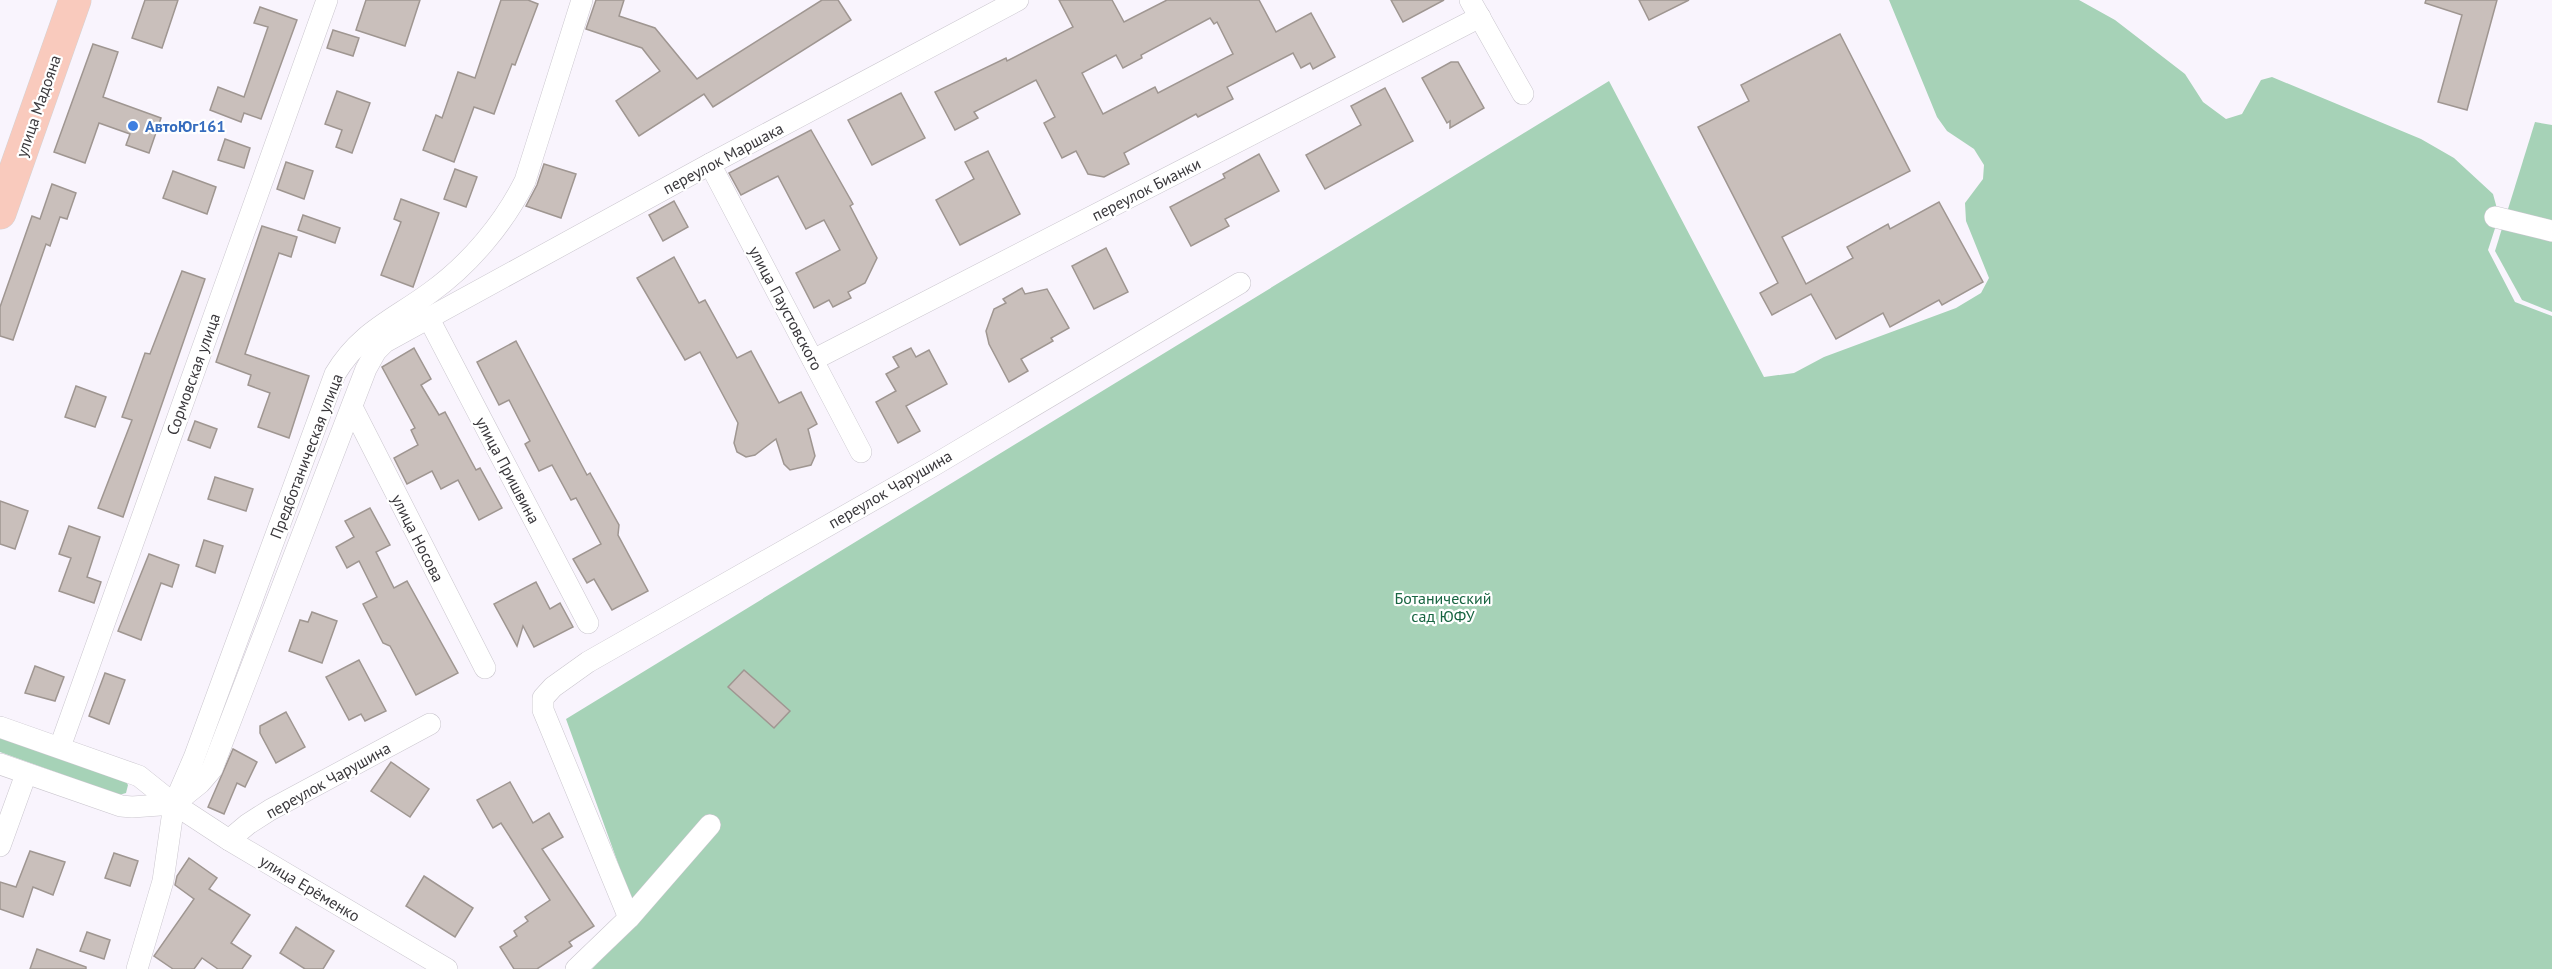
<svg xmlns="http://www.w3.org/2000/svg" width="2552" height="969" font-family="'PT Sans',sans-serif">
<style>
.green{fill:#a6d2b7}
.building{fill:#c9bfbb;stroke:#9f9691;stroke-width:1.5;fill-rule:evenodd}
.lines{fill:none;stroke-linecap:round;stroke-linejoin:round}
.street-casing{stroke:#cac6ce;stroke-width:22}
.primary-casing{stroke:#d4d3d4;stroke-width:33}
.street{stroke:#fff;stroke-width:21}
.primary{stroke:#f9cabd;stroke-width:32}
.shop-dot{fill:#3f7fe0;stroke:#fff;stroke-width:2}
.labels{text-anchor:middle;stroke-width:4.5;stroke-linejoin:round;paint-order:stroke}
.street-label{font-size:16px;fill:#3a383c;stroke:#fff}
.shop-label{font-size:16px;font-weight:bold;fill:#366cbe;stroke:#fff;text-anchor:start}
.park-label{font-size:16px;fill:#186541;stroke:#fff}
</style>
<rect width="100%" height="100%" fill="#f9f4fd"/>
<!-- green -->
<g class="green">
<polygon points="1889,0 2079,0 2115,20 2185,74 2203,102 2226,119 2242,114 2261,80 2272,77 2421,139 2454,158 2493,194 2499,216 2488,250 2515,302 2552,316 2552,969 592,969 631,926 632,902 566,719 1609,81 1764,377 1794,373 1824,357 1956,308 1981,293 1989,278 1966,221 1965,203 1983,179 1984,165 1974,149 1947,131 1937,117"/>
<polygon points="2535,122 2552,125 2552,312 2522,300 2495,251"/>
<polygon points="0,735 124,779 128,785 126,793 119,795 0,752"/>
</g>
<!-- building -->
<g class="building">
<polygon points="145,0 178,0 162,48 132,38"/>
<polygon points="366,0 420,0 405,46 356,30"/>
<polygon points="501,0 528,0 538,4 515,65 512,64 494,114 474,107 454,162 423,150 436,115 442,118 458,72 475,78"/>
<polygon points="596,0 624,0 619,16 655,28 697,79 822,0 838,0 851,20 713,107 704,94 639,136 616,101 660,71 642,48 586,29"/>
<path d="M1059,0H1112L1124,22L1167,0H1259L1276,32L1311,13L1335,57L1313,69L1310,63L1301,68L1293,53L1227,87L1233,99L1198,117L1196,114L1124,153L1129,164L1104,177L1088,174L1076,151L1062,158L1044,123L1055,117L1036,80L974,112L978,118L955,130L935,92L1006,58L1007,61L1073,27ZM1210,18L1214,24L1217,22L1233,54L1158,93L1155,87L1103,114L1082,73L1116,55L1123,68L1142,58L1141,55Z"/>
<polygon points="1391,0 1444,0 1403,22"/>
<polygon points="1639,0 1689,0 1649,20"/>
<polygon points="2426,0 2497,0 2467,110 2438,102 2462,15 2425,3"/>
<polygon points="260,7 297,20 261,119 244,113 241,122 210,110 218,87 244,97 268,27 254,23"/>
<polygon points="333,30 359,38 353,56 327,48"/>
<polygon points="1840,34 1910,171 1782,237 1806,284 1853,258 1847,247 1888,224 1890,229 1939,202 1983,282 1942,305 1939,300 1890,327 1883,313 1836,339 1811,294 1772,315 1760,293 1778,283 1698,127 1749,101 1741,85"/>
<polygon points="93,44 118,52 103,97 161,118 149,153 126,145 130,134 99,123 85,163 54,152"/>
<polygon points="1451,62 1458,62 1484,108 1450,128 1450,121 1447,123 1422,78"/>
<polygon points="1385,88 1413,141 1325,189 1306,155 1361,125 1351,106"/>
<polygon points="337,91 370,103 352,153 336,147 342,130 325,124"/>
<polygon points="901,93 925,138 872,165 848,120"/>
<polygon points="811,130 853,204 850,206 877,258 865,283 848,292 851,298 833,307 829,300 814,308 796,273 840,250 824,220 806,229 778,176 741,195 729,173"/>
<polygon points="225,139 250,148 244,168 218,160"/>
<polygon points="988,151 1020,214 960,245 936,200 974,179 965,162"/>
<polygon points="1259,154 1279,191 1225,219 1229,226 1191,246 1170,207 1225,178 1223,174"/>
<polygon points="286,162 313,171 304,199 277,189"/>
<polygon points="544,164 576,174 561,218 526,206 537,185"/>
<polygon points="455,169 477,177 466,207 444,199"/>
<polygon points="173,171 216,187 207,214 163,198"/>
<polygon points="52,184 76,193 67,219 60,217 50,246 46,244 13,340 0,336 0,307 32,216 40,219"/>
<polygon points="401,199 439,213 413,287 381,275 401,222 394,219"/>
<polygon points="674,201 688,227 663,241 649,215"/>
<polygon points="303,215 340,228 335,243 298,230"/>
<polygon points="262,226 297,237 291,257 279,253 245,354 309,376 289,438 258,427 270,393 248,385 251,375 216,362"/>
<polygon points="1106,248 1128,292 1094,309 1072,266"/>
<polygon points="674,257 699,303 705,300 737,358 751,351 779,403 801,392 817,424 808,429 815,456 811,465 790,470 784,464 776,439 755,455 746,457 737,452 734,443 738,423 700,352 685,360 637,278"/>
<polygon points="182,271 205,279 123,517 98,508 132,420 122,417 145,353 150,354"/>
<polygon points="1022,288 1025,294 1047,289 1069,328 1051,338 1053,341 1021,359 1028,371 1009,382 989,344 986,331 994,309 1006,303 1003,299"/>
<polygon points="516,341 587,475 590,473 619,525 618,535 648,591 612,610 594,579 587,583 573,559 601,544 576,498 571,500 552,465 539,471 525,444 530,441 509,400 499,405 477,362"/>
<polygon points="414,348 431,379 421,385 439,415 445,412 476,470 480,468 502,508 479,520 458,480 441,489 432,471 407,484 394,458 418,445 411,430 415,428 382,367"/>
<polygon points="911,348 916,357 929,350 947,384 906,406 920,431 898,443 876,402 896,391 886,374 899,367 893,357"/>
<polygon points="76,386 106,397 95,427 65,417"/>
<polygon points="195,421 217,429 210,448 188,440"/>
<polygon points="215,477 253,489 246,511 208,499"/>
<polygon points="0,501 28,511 15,549 0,544"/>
<polygon points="370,508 390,545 376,552 394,588 407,581 458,673 416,695 390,646 383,643 363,604 377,597 359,561 347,568 336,547 354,537 345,521"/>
<polygon points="69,526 100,537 87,577 101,582 94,603 59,591 71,558 59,554"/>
<polygon points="204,540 223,546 215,573 196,566"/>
<polygon points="149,554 179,565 172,587 161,583 141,640 118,631"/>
<polygon points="536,582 550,609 560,603 573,627 534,647 523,626 517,646 494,604"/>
<polygon points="312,612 337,621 322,663 289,651 300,620 308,622"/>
<polygon points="359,660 386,711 365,721 361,714 349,720 326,677"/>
<polygon points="35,666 64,677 55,701 25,693"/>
<polygon points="744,670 790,711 774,728 728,687"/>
<polygon points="105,673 125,680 109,724 89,716"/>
<polygon points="286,712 305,747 276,763 260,733 260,726"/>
<polygon points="233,749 257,762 245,787 237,783 224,814 208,807"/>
<polygon points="391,762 429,789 410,817 371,791"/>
<polygon points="510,782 533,823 549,813 563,837 542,849 594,926 569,942 572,946 537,969 514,969 500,947 517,936 514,931 528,921 525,917 550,900 501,823 493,828 477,800"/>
<polygon points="30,851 65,862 53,895 33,887 23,917 0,909 0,882 16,887"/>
<polygon points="114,853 138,861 130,886 105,878"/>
<polygon points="189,858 217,878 209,889 250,915 231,943 251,956 242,969 218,969 202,958 194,969 173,969 154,956 194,899 175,885 177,876"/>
<polygon points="424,876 473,908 455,937 406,906"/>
<polygon points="296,927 334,951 323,969 305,969 280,953"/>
<polygon points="87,932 110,940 104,959 80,951"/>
<polygon points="37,949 86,967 86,969 30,969"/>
</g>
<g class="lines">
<!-- street casing -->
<g class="street-casing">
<g id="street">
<polyline points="1470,0 1523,94"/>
<polyline points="710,164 861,452"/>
<polyline points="2495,217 2552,231"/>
<polyline points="428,317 588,623"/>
<polyline points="813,360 1480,17"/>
<polyline points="352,407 485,668"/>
<polyline points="0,727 139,776 174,804 229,840 447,969"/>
<polyline points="60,747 327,0"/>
<polyline points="0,764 121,806 132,807 174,804"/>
<polyline points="174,804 200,783 212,769 366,369 376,351 385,342 710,164 1018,0"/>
<polyline points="229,840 248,824 270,810 430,724"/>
<polyline points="0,846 26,774"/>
<polyline points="629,918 543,710 543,698 553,687 588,662 931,467 1240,283"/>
<path d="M137,969L163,881L174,804L194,758L335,374C360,332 393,320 431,292C470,264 504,223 525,181L582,0"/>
<polyline points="576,969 629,918 710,825"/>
</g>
</g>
<!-- primary casing -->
<g class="primary-casing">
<polyline id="primary" points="0,213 75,0"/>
</g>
<!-- street -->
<use href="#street" class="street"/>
<!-- primary -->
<use href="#primary" class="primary"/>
</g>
<!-- markers -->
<circle class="shop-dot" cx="133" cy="126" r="6"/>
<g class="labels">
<!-- street labels -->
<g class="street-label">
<text transform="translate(38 106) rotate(-71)" y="6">улица Мадояна</text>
<text transform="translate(723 158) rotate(-28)" y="6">переулок Маршака</text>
<text transform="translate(1146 189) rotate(-27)" y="6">переулок Бианки</text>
<text transform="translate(786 308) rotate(62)" y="6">улица Паустовского</text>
<text transform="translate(193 374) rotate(-70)" y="6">Сормовская улица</text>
<text transform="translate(306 456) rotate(-69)" y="6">Предботаническая улица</text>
<text transform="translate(508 470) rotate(62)" y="6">улица Пришвина</text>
<text transform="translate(890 489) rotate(-30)" y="6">переулок Чарушина</text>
<text transform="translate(418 538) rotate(63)" y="6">улица Носова</text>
<text transform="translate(328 780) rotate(-29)" y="6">переулок Чарушина</text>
<text transform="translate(310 888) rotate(31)" y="6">улица Ерёменко</text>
</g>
<!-- shop labels -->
<g class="shop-label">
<text x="145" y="132">АвтоЮг161</text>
</g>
<!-- park labels -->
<g class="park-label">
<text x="1443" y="604">Ботанический<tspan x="1443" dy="18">сад ЮФУ</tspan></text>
</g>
</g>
</svg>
